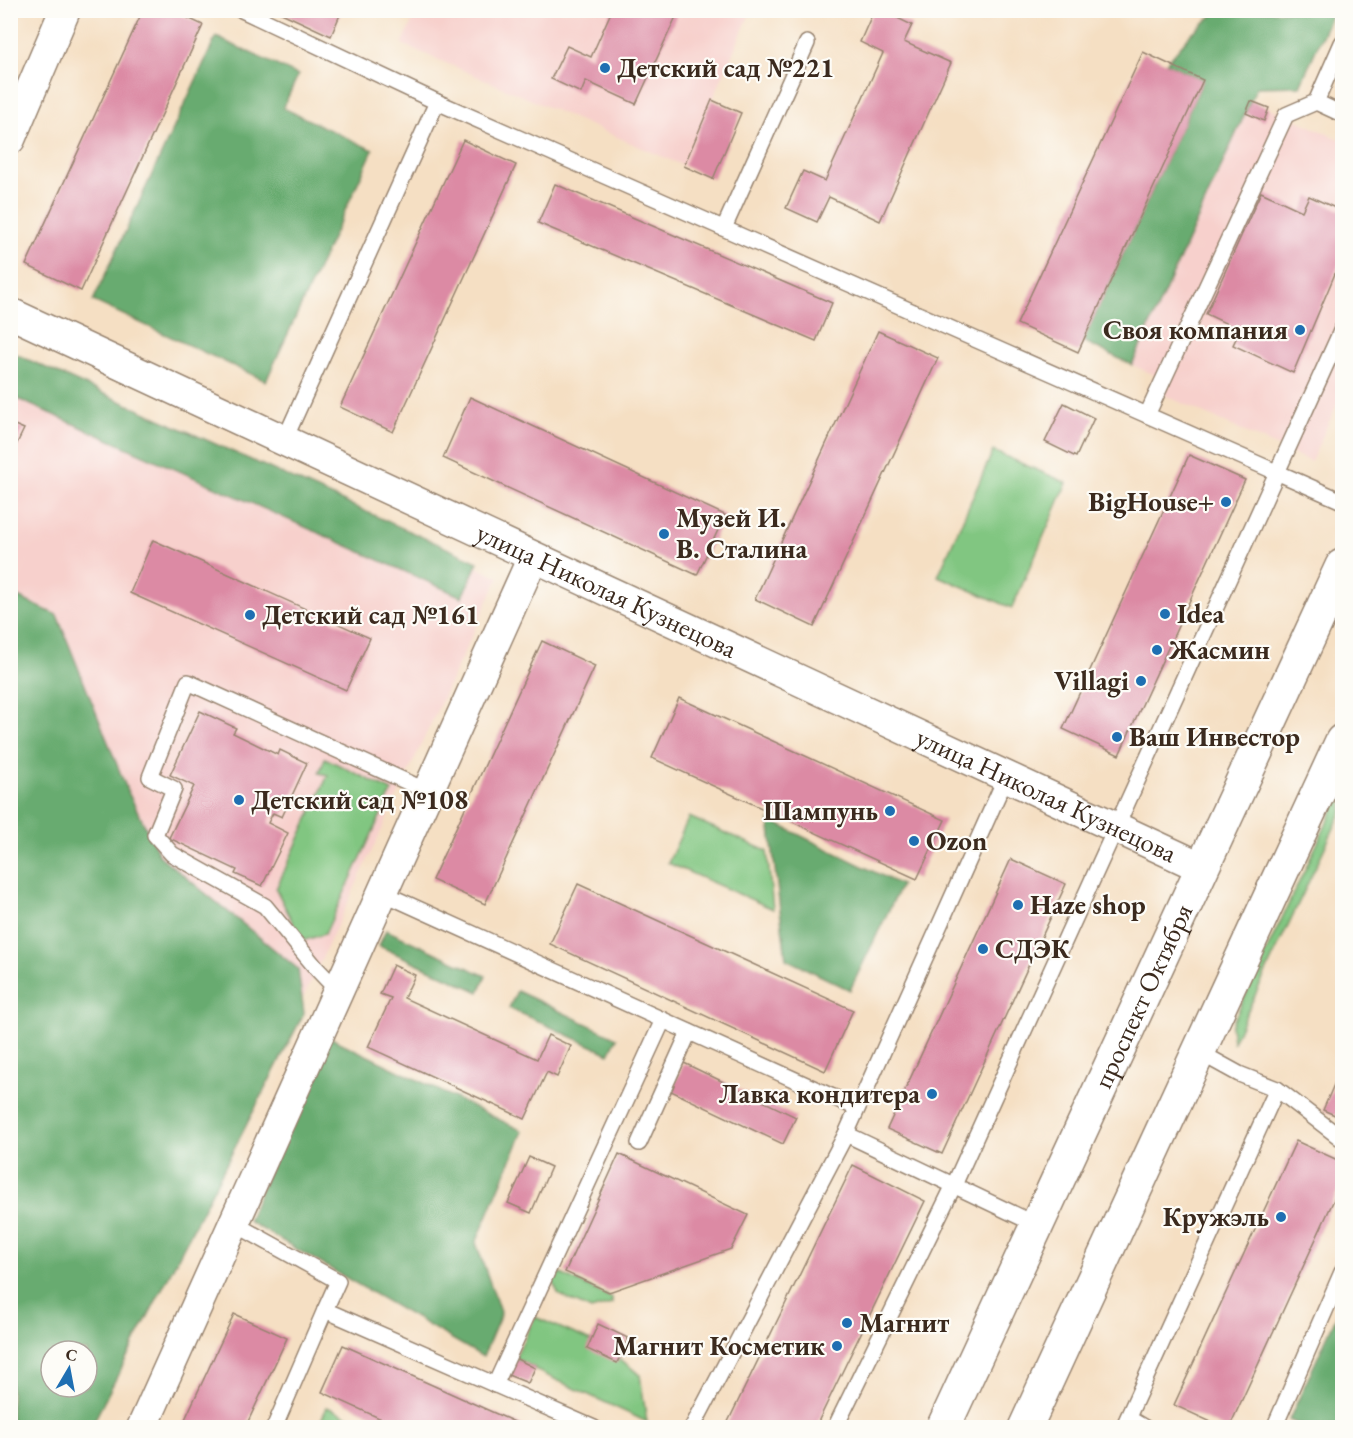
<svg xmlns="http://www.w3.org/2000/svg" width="1353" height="1438" font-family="'EB Garamond',serif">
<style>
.built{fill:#f7d0cc}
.green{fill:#81c681;stroke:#5e7850;stroke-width:1.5}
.forest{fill:#68ab6f;stroke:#526a46;stroke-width:1.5;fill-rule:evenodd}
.building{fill:#dc8aa4}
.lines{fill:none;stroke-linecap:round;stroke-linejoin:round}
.service-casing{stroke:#988470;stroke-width:18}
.minor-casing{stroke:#988470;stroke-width:33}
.primary-casing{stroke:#988470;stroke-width:36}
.service{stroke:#fff;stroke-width:15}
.minor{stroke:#fff;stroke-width:30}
.primary{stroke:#fff;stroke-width:33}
.poi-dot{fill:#1f6fb2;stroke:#fdfcf7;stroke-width:2}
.labels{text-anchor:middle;stroke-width:4.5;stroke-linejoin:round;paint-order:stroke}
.poi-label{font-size:27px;font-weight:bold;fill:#3b2a1e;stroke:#fdfcf7;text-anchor:start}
.street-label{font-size:27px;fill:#3b2a1e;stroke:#fdfcf7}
</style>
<rect width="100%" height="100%" fill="#fdfcf7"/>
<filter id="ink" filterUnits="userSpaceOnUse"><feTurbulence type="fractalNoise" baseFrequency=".0167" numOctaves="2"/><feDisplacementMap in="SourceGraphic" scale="12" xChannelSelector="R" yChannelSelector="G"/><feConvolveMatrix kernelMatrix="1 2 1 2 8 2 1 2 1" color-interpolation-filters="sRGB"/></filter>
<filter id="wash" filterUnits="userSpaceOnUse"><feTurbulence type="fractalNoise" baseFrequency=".008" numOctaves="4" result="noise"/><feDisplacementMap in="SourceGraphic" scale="24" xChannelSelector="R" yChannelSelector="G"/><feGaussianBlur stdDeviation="1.35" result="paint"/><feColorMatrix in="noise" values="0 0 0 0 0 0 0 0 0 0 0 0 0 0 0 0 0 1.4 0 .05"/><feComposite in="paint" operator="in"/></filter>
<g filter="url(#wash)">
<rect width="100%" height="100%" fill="#f5dfc3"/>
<!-- built -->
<g class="built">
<polygon points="417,11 751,11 684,166 402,44"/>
<polygon points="1269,108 1342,140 1342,393 1311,462 1149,388 1155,375 1132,365 1246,113 1264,120"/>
<polygon points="17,362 499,577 317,969 211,1187 11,923 10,376"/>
</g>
<!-- green -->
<g class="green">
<polygon points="993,451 1067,483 1012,608 938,576"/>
<polygon points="325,758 392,791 325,934 302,941 276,889 328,775 319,773"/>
<polygon points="1342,791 1342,811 1233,1042 1231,1026"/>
<polygon points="689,817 767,851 773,909 668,863"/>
<polygon points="557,1272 612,1298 612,1304 591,1310 559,1295 550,1276"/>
<polygon points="535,1317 591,1341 617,1362 619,1358 640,1375 647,1422 535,1370 535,1368 515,1358"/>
<polygon points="327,1407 372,1427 318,1427"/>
</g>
<!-- forest -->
<g class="forest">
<polygon points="1218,11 1333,11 1300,86 1257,87 1132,365 1083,341 1203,80 1166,63 1192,33"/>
<polygon points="216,37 298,75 283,108 373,150 266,381 93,301"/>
<polygon points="11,352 478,562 462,597 11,396"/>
<path d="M11,594L57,615L128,792L160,856L298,969L304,1013L91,1427L11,1428ZM51,1351H87V1387H51Z"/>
<polygon points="769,820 901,885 850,990 786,959"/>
<polygon points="386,930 486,976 479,992 379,946"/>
<polygon points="517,991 617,1038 609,1054 509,1008"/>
<polygon points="325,1035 523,1131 476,1243 501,1314 483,1357 248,1221"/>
<polygon points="1342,1304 1342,1427 1305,1427 1289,1420"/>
</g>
<g id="blocks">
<!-- building -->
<g class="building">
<polygon points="143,10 171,10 203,25 81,291 26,265"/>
<polygon points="275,10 342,10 331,36"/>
<polygon points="612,10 679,10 636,104 586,81 581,93 551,79 567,46 591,57"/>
<polygon points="874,10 881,10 912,25 904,42 951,63 880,221 829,197 817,222 786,208 803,171 825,181 883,53 860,42"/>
<polygon points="1143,52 1203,80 1078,352 1017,324"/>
<polygon points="712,100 741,113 713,179 684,166"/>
<polygon points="1251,101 1269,108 1264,121 1246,113"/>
<polygon points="463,140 516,165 393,432 340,407"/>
<polygon points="555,184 832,303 816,341 538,223"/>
<polygon points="1261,192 1302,211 1309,196 1342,211 1342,257 1293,373 1233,345 1240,330 1206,314"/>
<polygon points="878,331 938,358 814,627 755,599"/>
<polygon points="470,397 725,515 697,575 443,458"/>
<polygon points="1064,403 1094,418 1076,457 1045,442"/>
<polygon points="10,423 24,429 10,458"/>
<polygon points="1189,455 1245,480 1119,755 1063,729"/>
<polygon points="153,540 370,638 346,690 130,593"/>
<polygon points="542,641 595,666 485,904 432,880"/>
<polygon points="679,698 945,820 917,879 652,758"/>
<polygon points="200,711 236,728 233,733 278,755 280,750 307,763 282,817 273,813 268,823 288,833 262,886 235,874 237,870 169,838 194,786 170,775"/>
<polygon points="1011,859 1066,884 942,1154 887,1129"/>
<polygon points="578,884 853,1010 825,1071 550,944"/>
<polygon points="393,965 415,975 404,998 537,1059 548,1035 571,1046 557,1077 547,1072 525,1119 368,1047 391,998 380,994"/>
<polygon points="684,1063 796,1117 783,1144 671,1091"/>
<polygon points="1342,1066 1342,1118 1323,1110"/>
<polygon points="1296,1141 1342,1162 1342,1182 1229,1428 1224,1428 1174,1405"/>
<polygon points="619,1154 748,1215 731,1249 609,1292 565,1272"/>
<polygon points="529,1157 551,1167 531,1213 508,1203"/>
<polygon points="853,1165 925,1201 815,1428 725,1428"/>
<polygon points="234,1314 287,1338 245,1428 181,1428"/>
<polygon points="598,1324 628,1338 617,1363 587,1349"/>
<polygon points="343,1345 528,1428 401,1428 322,1392"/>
<polygon points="515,1358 535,1368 528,1383 508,1375"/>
</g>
</g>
</g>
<g filter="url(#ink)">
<use href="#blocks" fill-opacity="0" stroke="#988470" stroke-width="1.5"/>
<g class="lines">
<!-- service casing -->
<g class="service-casing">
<g id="service">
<polyline points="242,10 437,102 1342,501"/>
<polyline points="1316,102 1342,114"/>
<polyline points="724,228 807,43"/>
<polyline points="1147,415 1286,115 1316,102 1342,43"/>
<polyline points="284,441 437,102"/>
<polyline points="383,893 857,1108"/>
<polyline points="339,992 317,969 265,906 172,854 155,835 174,789 150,777 188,682 416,786 429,790"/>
<polyline points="1199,1052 1239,1074 1277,1089 1342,1139"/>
<polyline points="846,1134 1037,1225"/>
<polyline points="639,1143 689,1032"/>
<polyline points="235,1224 338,1281 325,1310 594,1428"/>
<polyline points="495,1385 663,1020"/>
<polyline points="1128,1418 1145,1428"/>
<polyline points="274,1428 325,1310"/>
<polyline points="692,1428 846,1134 1006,777"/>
<polyline points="835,1428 954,1185 1342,329"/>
<polyline points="1123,1428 1277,1089"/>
<polyline points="1274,1428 1342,1272"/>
</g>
</g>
<!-- minor casing -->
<g class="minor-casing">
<g id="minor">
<polyline points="10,139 65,10"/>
<path id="s1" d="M10,313L1203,868"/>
<polyline points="142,1428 533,557"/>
</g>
</g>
<!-- primary casing -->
<g class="primary-casing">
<g id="primary">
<path id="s2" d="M943,1428L1342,566"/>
<polyline points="1025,1428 1342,741"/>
</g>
</g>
<!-- service -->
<use href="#service" class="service"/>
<!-- minor -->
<use href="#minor" class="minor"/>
<!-- primary -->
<use href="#primary" class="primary"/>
</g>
</g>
<!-- markers -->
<g class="poi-dot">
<circle cx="605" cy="68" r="6"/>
<circle cx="1300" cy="330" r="6"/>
<circle cx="1226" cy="502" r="6"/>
<circle cx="664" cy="534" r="6"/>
<circle cx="1165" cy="614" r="6"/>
<circle cx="250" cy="615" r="6"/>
<circle cx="1157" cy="650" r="6"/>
<circle cx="1141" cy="681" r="6"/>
<circle cx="1117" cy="737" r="6"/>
<circle cx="239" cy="800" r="6"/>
<circle cx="890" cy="811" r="6"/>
<circle cx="914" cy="841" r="6"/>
<circle cx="1018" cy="905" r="6"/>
<circle cx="983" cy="949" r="6"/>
<circle cx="932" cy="1094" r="6"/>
<circle cx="1281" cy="1217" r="6"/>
<circle cx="847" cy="1323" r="6"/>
<circle cx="837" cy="1346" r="6"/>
</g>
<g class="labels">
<!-- poi labels -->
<g class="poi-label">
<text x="617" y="77">Детский сад №221</text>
<text x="1288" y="339" text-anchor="end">Своя компания</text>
<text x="1214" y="511" text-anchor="end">BigHouse+</text>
<text x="676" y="527">Музей И.<tspan x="676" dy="31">В. Сталина</tspan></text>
<text x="1177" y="623">Idea</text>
<text x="262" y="624">Детский сад №161</text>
<text x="1169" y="659">Жасмин</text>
<text x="1129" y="690" text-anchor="end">Villagi</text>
<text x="1129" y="746">Ваш Инвестор</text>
<text x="251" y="809">Детский сад №108</text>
<text x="878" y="820" text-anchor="end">Шампунь</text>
<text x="926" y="850">Ozon</text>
<text x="1030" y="914">Haze shop</text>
<text x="995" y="958">СДЭК</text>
<text x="920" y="1103" text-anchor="end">Лавка кондитера</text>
<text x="1269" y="1226" text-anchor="end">Кружэль</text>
<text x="859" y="1332">Магнит</text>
<text x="825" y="1355" text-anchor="end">Магнит Косметик</text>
</g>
<!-- street labels -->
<g class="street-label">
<text dy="9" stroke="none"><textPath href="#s1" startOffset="658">улица Николая Кузнецова</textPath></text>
<text dy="9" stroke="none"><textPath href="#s1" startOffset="1143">улица Николая Кузнецова</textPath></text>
<text dy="9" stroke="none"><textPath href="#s2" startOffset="476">проспект Октября</textPath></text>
</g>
</g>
<!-- margin -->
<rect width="1353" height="1438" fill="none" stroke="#fdfcf7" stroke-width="36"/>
<!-- north arrow -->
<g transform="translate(69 1369) rotate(10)"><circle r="28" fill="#fdfcf7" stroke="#afa8a0" stroke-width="1.5"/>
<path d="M0-4.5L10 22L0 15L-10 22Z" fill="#1f6fb2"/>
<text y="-9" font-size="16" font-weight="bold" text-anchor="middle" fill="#3b2a1e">С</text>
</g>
</svg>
